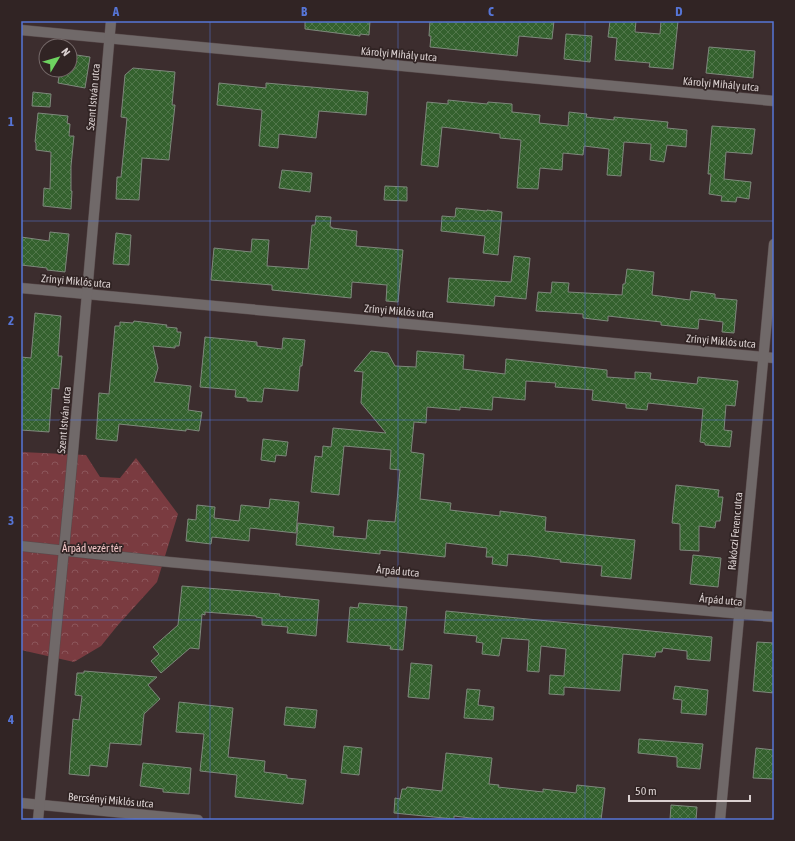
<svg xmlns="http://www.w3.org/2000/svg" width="795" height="841" font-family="'Asap Condensed',sans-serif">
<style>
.park{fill:url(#park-crowns)}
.building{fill:url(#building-cross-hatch);stroke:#7e887c}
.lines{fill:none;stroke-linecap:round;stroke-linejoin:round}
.minor-casing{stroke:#584a4b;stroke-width:11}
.minor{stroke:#706969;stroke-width:10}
.grid{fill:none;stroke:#5675d6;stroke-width:1;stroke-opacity:0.55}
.labels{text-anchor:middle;stroke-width:3.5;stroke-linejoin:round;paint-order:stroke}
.street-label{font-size:11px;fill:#dad0d0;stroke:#312424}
.park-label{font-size:11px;fill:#f4c8c9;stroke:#312424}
.neatline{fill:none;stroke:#5675d6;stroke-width:1.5}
.grid-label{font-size:13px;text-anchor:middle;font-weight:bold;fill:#5675d6}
</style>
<defs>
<pattern id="park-crowns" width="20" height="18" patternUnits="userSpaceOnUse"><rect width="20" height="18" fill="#7a3b40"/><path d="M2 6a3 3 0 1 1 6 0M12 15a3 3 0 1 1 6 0" fill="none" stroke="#8c565b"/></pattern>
<pattern id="building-cross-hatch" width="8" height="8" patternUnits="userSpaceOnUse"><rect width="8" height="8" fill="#34612e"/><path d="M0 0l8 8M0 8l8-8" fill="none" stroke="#51774b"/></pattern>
</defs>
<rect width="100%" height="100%" fill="#3c2d2e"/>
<!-- park -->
<polygon class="park" points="21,452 86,455 100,477 120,478 136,458 178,514 157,582 118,625 101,646 74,662 21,650"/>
<!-- building -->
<g class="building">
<polygon points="305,21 370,21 369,35 360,34 360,36 305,29"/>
<polygon points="430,21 554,21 552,39 519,36 517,56 430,47 431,36 429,36"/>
<polygon points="610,21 636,21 635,32 660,34 661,21 678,21 673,69 649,67 650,63 615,60 617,38 608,37"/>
<polygon points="566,34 592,36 590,62 564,59"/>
<polygon points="709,47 755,51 753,78 706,73"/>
<polygon points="70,54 90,57 85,88 58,83 60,70 70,70"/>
<polygon points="133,68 175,72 172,105 175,105 169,160 142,158 139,200 116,199 117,177 121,177 127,118 121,117 125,75"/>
<polygon points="219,83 266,88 266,83 368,92 366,115 319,111 316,138 279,134 278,148 259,146 262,110 217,105"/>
<polygon points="33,92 51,94 50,107 32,106"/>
<polygon points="448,100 487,104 488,102 512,104 512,112 540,115 539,123 568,126 569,112 587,114 586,117 614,120 614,117 668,122 667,128 687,130 686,147 667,145 664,162 650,160 651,144 624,142 621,176 607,175 609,149 584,146 583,155 563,153 562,170 540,168 538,189 517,188 521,140 500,138 500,134 442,127 438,167 421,165 427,102 448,104"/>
<polygon points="38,113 68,116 67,123 70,124 69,136 74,136 71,166 71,191 72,191 71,209 43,206 44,188 50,189 51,152 36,150 36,143 35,142"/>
<polygon points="712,126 755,129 752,154 726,152 724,179 751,182 749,199 737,197 736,202 721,201 722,196 709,194 711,174 708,174"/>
<polygon points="282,170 312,173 310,192 279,188"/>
<polygon points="385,186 407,187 407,201 384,200"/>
<polygon points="456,208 487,211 487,210 502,212 498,255 483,253 485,236 441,231 442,216 455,217"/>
<polygon points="316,216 331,217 330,227 332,227 332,228 357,231 356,246 403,250 398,302 386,301 387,285 352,282 351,298 272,290 272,285 211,280 214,248 251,252 252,239 269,240 267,266 308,269 312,225 315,225"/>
<polygon points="50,232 69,234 65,272 47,270 47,268 21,265 21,237 49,241"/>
<polygon points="116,233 131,235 129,265 113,264"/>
<polygon points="514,256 530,258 526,299 495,296 494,306 447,302 449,278 511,282"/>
<polygon points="627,269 654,272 652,295 690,300 691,291 715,294 715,298 737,300 734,333 722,332 723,322 699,319 698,329 661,325 661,322 608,316 608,321 583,318 583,314 536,311 538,292 551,293 552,282 569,283 568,292 622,295 623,284 625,284"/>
<polygon points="35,313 61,316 58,356 62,356 59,389 52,388 49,432 21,430 21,357 31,358"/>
<polygon points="134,321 167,325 166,327 177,328 177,332 181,332 179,346 175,346 175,348 153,346 158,368 154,382 191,386 188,410 202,412 199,431 186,429 186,431 119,424 117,441 96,439 99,393 109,394 115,326 120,326 120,322 133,323"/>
<polygon points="205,337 257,342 257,346 282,349 283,338 305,340 302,366 300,366 298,391 264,388 262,402 247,401 247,398 235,397 236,390 200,387"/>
<polygon points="371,351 388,353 395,366 416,367 417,351 464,355 463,369 505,374 506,359 607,370 607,377 635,379 635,372 651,373 650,379 697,384 698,377 738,381 735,406 726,405 724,430 732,431 730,447 705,445 705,443 700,442 703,409 648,403 647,410 626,408 626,404 592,400 593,390 555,387 556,383 526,381 525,400 493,397 492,410 460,407 460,410 427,407 426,423 414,422 411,452 424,454 420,499 451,503 450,510 500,516 500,511 546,517 545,531 635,540 631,579 601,576 602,566 560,562 561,560 530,556 508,554 507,566 492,564 493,557 486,557 487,548 446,543 445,557 380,550 380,554 296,545 298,523 334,527 333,536 366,539 368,520 395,522 400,470 390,469 391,450 344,446 339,495 311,492 315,456 322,457 323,446 331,447 333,428 386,433 361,403 363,372 354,371"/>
<polygon points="263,439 288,442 286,456 276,455 275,462 261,460"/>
<polygon points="676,485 719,490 718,497 723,497 720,521 716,521 715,528 699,526 699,551 680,550 680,524 672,523"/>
<polygon points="270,499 299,502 296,533 250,528 249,541 212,537 211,544 186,541 188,519 196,520 197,505 215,507 214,518 239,521 241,505 269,508"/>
<polygon points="693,555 721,558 718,587 690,584"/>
<polygon points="182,586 280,594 279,596 319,600 316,636 287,633 288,627 262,625 262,618 256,617 256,616 205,612 205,615 202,614 199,649 190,648 161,673 151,661 159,654 153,647 178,625"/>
<polygon points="359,603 407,607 403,650 390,649 391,646 347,642 350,607 358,608"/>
<polygon points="446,611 712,637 710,661 687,659 687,651 663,648 662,652 656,652 655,657 623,654 620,691 564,687 564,695 549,694 550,675 564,676 566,649 541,646 539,672 527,671 529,640 502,638 499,656 482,654 483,643 476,642 477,636 444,633"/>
<polygon points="757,642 774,643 774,693 753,691"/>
<polygon points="411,663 432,665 429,699 408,697"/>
<polygon points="84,671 157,677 148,685 160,699 144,714 141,745 110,743 107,767 90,765 89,776 69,774 73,719 79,720 82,696 75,695 77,673 84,673"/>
<polygon points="675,686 708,690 706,715 681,713 682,700 673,699"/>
<polygon points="467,689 480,690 478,705 494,707 493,720 464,718"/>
<polygon points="179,702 233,708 228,757 265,761 264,772 287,775 287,778 306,780 303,804 235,797 237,775 200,771 204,734 176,732"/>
<polygon points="286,707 317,710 315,728 284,725"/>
<polygon points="639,739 703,744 700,769 677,767 677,757 638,753"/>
<polygon points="344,746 362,748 359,775 341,773"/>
<polygon points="756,748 774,750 774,779 753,778"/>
<polygon points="446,753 492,758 489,784 499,785 498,787 543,792 543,789 576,793 577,785 605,788 601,820 487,820 454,816 454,819 394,813 395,798 400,799 402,789 406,789 407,787 442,791"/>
<polygon points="143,763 191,768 189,794 163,792 163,789 140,786"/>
<polygon points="671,805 697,807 696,820 670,820"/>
</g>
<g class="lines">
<!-- minor casing -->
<g class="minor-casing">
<g id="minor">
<polyline points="21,30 774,101"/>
<polyline points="21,288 774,358"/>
<polyline points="21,546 169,562 774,617"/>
<polyline points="21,803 198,820"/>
<polyline points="38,820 69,497 111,21"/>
<polyline points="720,820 774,244"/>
</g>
</g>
<!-- minor -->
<use href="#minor" class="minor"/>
</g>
<!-- grid -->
<path class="grid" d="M210,21V820M398,21V820M585,21V820M21,221H774M21,420H774M21,620H774"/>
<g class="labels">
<!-- street labels -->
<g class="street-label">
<text transform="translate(399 54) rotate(5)" y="4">Károlyi Mihály utca</text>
<text transform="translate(721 84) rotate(5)" y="4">Károlyi Mihály utca</text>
<text transform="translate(93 97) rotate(-85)" y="4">Szent István utca</text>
<text transform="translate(76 281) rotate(5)" y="4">Zrínyi Miklós utca</text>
<text transform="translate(399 311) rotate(5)" y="4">Zrínyi Miklós utca</text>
<text transform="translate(721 341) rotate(5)" y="4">Zrínyi Miklós utca</text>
<text transform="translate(64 420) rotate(-85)" y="4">Szent István utca</text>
<text transform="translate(735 531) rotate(-85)" y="4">Rákóczi Ferenc utca</text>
<text transform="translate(398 571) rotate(5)" y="4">Árpád utca</text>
<text transform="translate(721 600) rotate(5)" y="4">Árpád utca</text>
<text transform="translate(111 800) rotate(5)" y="4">Bercsényi Miklós utca</text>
</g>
<!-- park labels -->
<g class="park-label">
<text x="92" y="552">Árpád vezér tér</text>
</g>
</g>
<!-- border -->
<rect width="795" height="841" fill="none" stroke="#312424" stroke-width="44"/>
<!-- north arrow -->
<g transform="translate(58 58) rotate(52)"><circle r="19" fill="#312424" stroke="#756969"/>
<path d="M0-3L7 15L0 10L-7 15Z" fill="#6ed360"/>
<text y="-6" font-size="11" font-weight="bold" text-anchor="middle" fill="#dad0d0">N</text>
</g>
<!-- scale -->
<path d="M629 795v6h121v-6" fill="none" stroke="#dad0d0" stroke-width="2"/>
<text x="635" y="795" font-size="12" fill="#dad0d0" stroke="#312424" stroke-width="3" paint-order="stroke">50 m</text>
<rect x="22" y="22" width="751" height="797" class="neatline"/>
<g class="grid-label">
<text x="116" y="16">A</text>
<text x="304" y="16">B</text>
<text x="491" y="16">C</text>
<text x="679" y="16">D</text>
<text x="11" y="126">1</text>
<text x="11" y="325">2</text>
<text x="11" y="525">3</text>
<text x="11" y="724">4</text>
</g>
</svg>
